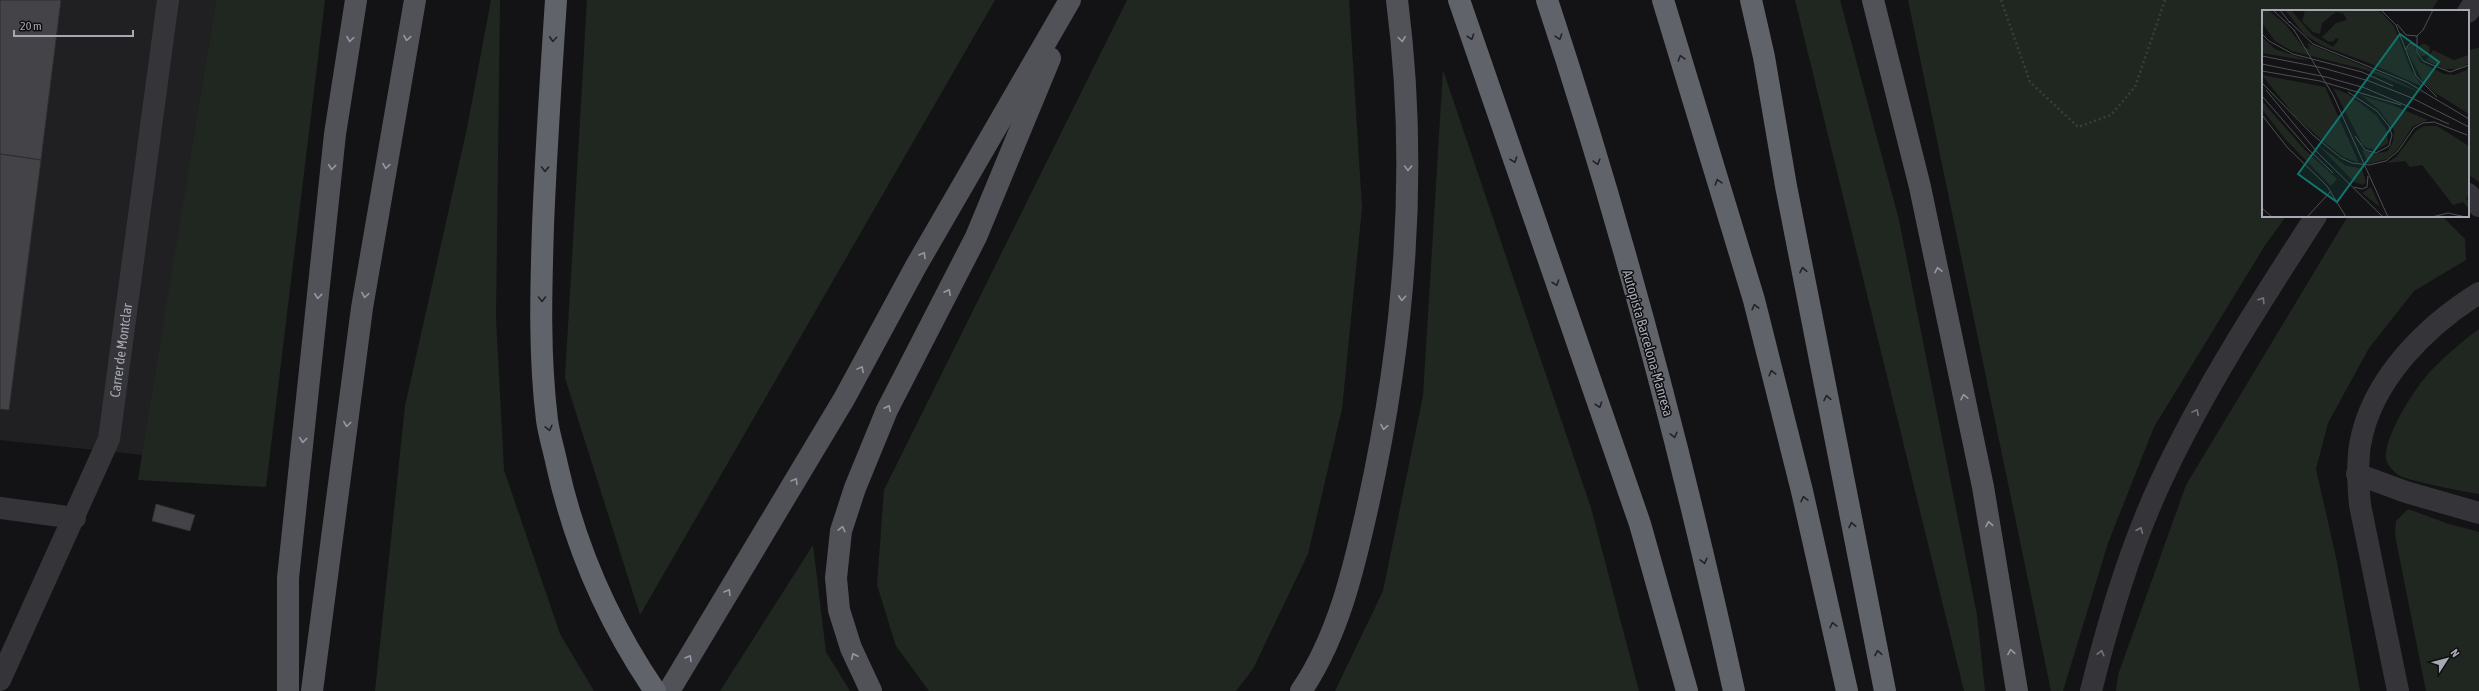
<svg xmlns="http://www.w3.org/2000/svg" width="2479" height="691" font-family="'Asap Condensed',sans-serif">
<style>
.built{fill:#201f21}
.green{fill:#202721}
.building{fill:#434348;stroke:#2e2d30}
.lines{fill:none;stroke-linecap:round;stroke-linejoin:round}
.path{stroke:#3b3c40;stroke-width:2.5;stroke-dasharray:2 3;stroke-linecap:butt}
.minor{stroke:#353539;stroke-width:22}
.major{stroke:#515258;stroke-width:22}
.highway{stroke:#61636a;stroke-width:22}
.oneway{stroke:#232326}
.oneway2{stroke:#9598a2}
.oneway3{stroke:#73757d}
.labels{text-anchor:middle;stroke-width:3;stroke-linejoin:round;paint-order:stroke}
.street-label{font-size:14px;fill:#a6a9b4;stroke:#0e0e10}
.inset-road{fill:none;stroke:#4e4f55;stroke-width:1}
.view{fill:#0f766e;fill-opacity:0.15;stroke:#0f766e;stroke-width:2}
.inset-edge{fill:none;stroke:#a6a9b4;stroke-width:2}
</style>
<rect width="100%" height="100%" fill="#131315"/>
<!-- built -->
<polygon class="built" points="0,0 216,0 143,455 0,440"/>
<!-- green -->
<g class="green">
<polygon points="216,0 325,0 266,487 138,480"/>
<polygon points="491,0 500,0 496,318 504,470 560,634 594,691 375,691 405,406 467,128"/>
<polygon points="587,0 995,0 640,615 565,378"/>
<polygon points="1127,0 1349,0 1362,208 1342,409 1308,554 1253,669 1236,691 929,691 896,646 877,585 884,490"/>
<polygon points="1795,0 1840,0 1899,220 1977,615 1985,691 1964,691"/>
<polygon points="1908,0 2438,0 2431,11 2263,11 2263,216 2286,216 2264,247 2154,427 2108,543 2063,691 2051,691"/>
<polygon points="2478,48 2479,48 2479,182 2468,174 2468,50"/>
<polygon points="1443,70 1591,508 1639,691 1335,691 1383,591 1423,396"/>
<polygon points="2348,216 2442,216 2465,239 2466,260 2414,291 2369,348 2328,423 2316,469 2337,562 2360,691 2116,691 2118,675 2186,485"/>
<path d="M2479,329V494C2466,492 2403,480 2397,474C2394,472 2388,465 2387,462C2380,442 2415,388 2429,373C2444,357 2461,342 2479,329Z"/>
<polygon points="2408,509 2446,523 2479,532 2479,691 2426,691 2395,535 2396,521"/>
<polygon points="813,545 826,652 850,691 720,691"/>
</g>
<!-- building -->
<g class="building">
<polygon points="0,0 61,0 41,160 0,154"/>
<polygon points="0,154 41,160 9,410 0,409"/>
<polygon points="156,504 195,515 190,531 152,521"/>
</g>
<g class="lines">
<!-- path -->
<polyline class="path" points="2001,0 2030,82 2078,127 2111,115 2135,87 2165,0"/>
<!-- minor -->
<g class="minor">
<polyline points="2468,12 2476,0"/>
<polyline points="2468,194 2479,206"/>
<polyline points="2357,474 2406,492 2479,513"/>
<polyline points="0,508 75,518"/>
<path id="s1" d="M0,680L109,439L168,0"/>
<path d="M2091,691C2109,619 2130,547 2162,479C2205,387 2261,301 2316,216"/>
<path d="M2398,691L2360,505C2358,485 2357,465 2360,445C2371,380 2426,326 2479,293"/>
</g>
<!-- major -->
<g class="major">
<polyline points="1873,0 1920,187 1983,487 2017,691"/>
<polyline points="288,691 288,578 335,134 356,0"/>
<polyline points="312,691 362,308 415,0"/>
<polyline points="669,691 844,399 916,266 1070,0"/>
<polyline points="871,691 851,648 839,610 836,578 841,531 855,488 887,410 976,237 1050,58"/>
<path d="M1301,691C1338,637 1354,568 1368,505C1405,338 1419,170 1397,0"/>
</g>
<!-- highway -->
<g class="highway">
<path d="M556,0C551,75 546,150 543,226C541,290 539,355 547,420C549,435 554,450 557,465C575,546 608,622 655,691"/>
<polyline points="1459,0 1640,524 1687,691"/>
<path d="M1547,0C1622,226 1683,458 1734,691"/>
<polyline points="1663,0 1754,300 1802,491 1847,691"/>
<polyline points="1751,0 1764,57 1786,186 1885,691"/>
</g>
</g>
<!-- one-way arrows -->
<defs><path id="oneway-chevron" d="M-2-3.5L2.5 0L-2 3.5" fill="none" stroke-width="1.6" stroke-linecap="round" stroke-linejoin="round"/></defs>
<g class="oneway">
<use href="#oneway-chevron" transform="translate(1471 37) rotate(71)"/>
<use href="#oneway-chevron" transform="translate(1559 37) rotate(72)"/>
<use href="#oneway-chevron" transform="translate(553 39) rotate(94)"/>
<use href="#oneway-chevron" transform="translate(1681 58) rotate(-107)"/>
<use href="#oneway-chevron" transform="translate(1514 160) rotate(71)"/>
<use href="#oneway-chevron" transform="translate(1597 162) rotate(74)"/>
<use href="#oneway-chevron" transform="translate(545 169) rotate(92)"/>
<use href="#oneway-chevron" transform="translate(1718 182) rotate(-107)"/>
<use href="#oneway-chevron" transform="translate(1803 270) rotate(-101)"/>
<use href="#oneway-chevron" transform="translate(1556 283) rotate(71)"/>
<use href="#oneway-chevron" transform="translate(542 299) rotate(90)"/>
<use href="#oneway-chevron" transform="translate(1755 307) rotate(-104)"/>
<use href="#oneway-chevron" transform="translate(1772 373) rotate(-104)"/>
<use href="#oneway-chevron" transform="translate(1827 398) rotate(-101)"/>
<use href="#oneway-chevron" transform="translate(1599 405) rotate(71)"/>
<use href="#oneway-chevron" transform="translate(549 428) rotate(77)"/>
<use href="#oneway-chevron" transform="translate(1674 435) rotate(76)"/>
<use href="#oneway-chevron" transform="translate(1804 499) rotate(-103)"/>
<use href="#oneway-chevron" transform="translate(1852 525) rotate(-101)"/>
<use href="#oneway-chevron" transform="translate(1704 561) rotate(76)"/>
<use href="#oneway-chevron" transform="translate(1833 625) rotate(-103)"/>
<use href="#oneway-chevron" transform="translate(1878 653) rotate(-101)"/>
</g>
<g class="oneway2">
<use href="#oneway-chevron" transform="translate(407 38) rotate(99)"/>
<use href="#oneway-chevron" transform="translate(350 39) rotate(99)"/>
<use href="#oneway-chevron" transform="translate(1402 39) rotate(83)"/>
<use href="#oneway-chevron" transform="translate(386 166) rotate(99)"/>
<use href="#oneway-chevron" transform="translate(332 167) rotate(96)"/>
<use href="#oneway-chevron" transform="translate(1408 168) rotate(92)"/>
<use href="#oneway-chevron" transform="translate(923 255) rotate(-60)"/>
<use href="#oneway-chevron" transform="translate(1938 270) rotate(-102)"/>
<use href="#oneway-chevron" transform="translate(948 292) rotate(-63)"/>
<use href="#oneway-chevron" transform="translate(365 295) rotate(99)"/>
<use href="#oneway-chevron" transform="translate(318 296) rotate(96)"/>
<use href="#oneway-chevron" transform="translate(1402 298) rotate(93)"/>
<use href="#oneway-chevron" transform="translate(861 369) rotate(-62)"/>
<use href="#oneway-chevron" transform="translate(1964 397) rotate(-102)"/>
<use href="#oneway-chevron" transform="translate(888 408) rotate(-64)"/>
<use href="#oneway-chevron" transform="translate(347 424) rotate(97)"/>
<use href="#oneway-chevron" transform="translate(1384 427) rotate(100)"/>
<use href="#oneway-chevron" transform="translate(303 440) rotate(96)"/>
<use href="#oneway-chevron" transform="translate(795 481) rotate(-59)"/>
<use href="#oneway-chevron" transform="translate(1989 524) rotate(-100)"/>
<use href="#oneway-chevron" transform="translate(842 529) rotate(-77)"/>
<use href="#oneway-chevron" transform="translate(728 592) rotate(-59)"/>
<use href="#oneway-chevron" transform="translate(2011 652) rotate(-99)"/>
<use href="#oneway-chevron" transform="translate(854 656) rotate(-115)"/>
<use href="#oneway-chevron" transform="translate(689 658) rotate(-59)"/>
</g>
<g class="oneway3">
<use href="#oneway-chevron" transform="translate(2262 300) rotate(-57)"/>
<use href="#oneway-chevron" transform="translate(2196 412) rotate(-62)"/>
<use href="#oneway-chevron" transform="translate(2140 530) rotate(-67)"/>
<use href="#oneway-chevron" transform="translate(2101 653) rotate(-76)"/>
</g>
<g class="labels">
<!-- street labels -->
<g class="street-label">
<text transform="translate(1648 343) rotate(74)" y="5">Autopista Barcelona-Manresa</text>
<text dy="5" stroke="none"><textPath href="#s1" startOffset="354">Carrer de Montclar</textPath></text>
</g>
</g>
<!-- overview -->
<g transform="translate(2262 10)">
<rect width="207" height="207" fill="#131315"/>
<path d="M0,0H6L23,14L41,37L48,39L45,33L126,66L166,86L104,60L30,41L13,31L0,13ZM23,0H29L50,25L71,37L77,29L74,28L72,31L67,32L60,27L74,13L85,10L81,3L74,2L60,13L58,24L51,22L40,11L43,0H114L120,3L132,16L149,60L161,77L107,53L61,36L43,25ZM0,27L13,39L48,51L0,43ZM156 40a6 6 0 1 1 12 0a6 6 0 1 1-12 0ZM148,35H152L158,52L182,64L192,65L207,59V104L172,82L161,72L144,39ZM171,40L192,50L207,45V53L195,59H183L164,50ZM0,65L63,77L97,153L81,147L62,132L33,106ZM71,78L86,84L114,105L125,121L126,133L115,140L105,138L100,134ZM99,85L130,95L166,110L151,116L136,139L125,149L106,154L100,140L113,144L126,141L131,131L132,120L117,100ZM0,91L42,139L75,169L69,176L23,129L0,99ZM162,116H175L207,136V184L204,189L207,191V199L201,192L191,195L160,155L148,157L143,151L125,153L134,147L154,121ZM54,133L83,155L100,159L104,172L101,175L92,172ZM109,177L118,197L100,183Z" fill="#202721"/>
<path class="inset-road" d="M11,0L33,21M18,0L28,13M120,1L134,15L154,66L175,87M27,11L51,34L145,72L207,109M135,14L144,25L155,26L161,20L171,0M32,20L71,85L126,207M0,24L7,31L31,44L100,62L131,76M155,26V42L161,51L188,62L207,55M143,40L148,33L154,36M0,46L61,58L107,71L150,88L207,117M0,54L64,67L103,78L187,114M0,61L58,71L139,95M0,73L51,125L79,148L90,153L107,155L124,151L136,141L152,118L161,113L172,112L205,125M4,80L55,142L121,207M86,82L115,101L127,116L130,125L127,136L114,143L103,140L93,126M0,86L46,139L71,163M0,105L25,137L65,176L84,207M92,177L100,179L105,177L106,166M0,198L10,207M45,207L69,181M170,207L186,203L204,207"/>
<path class="view" d="M138,24L177,52L75,192L36,164Z"/>
<rect width="207" height="207" class="inset-edge"/>
</g>
<!-- north arrow -->
<g transform="translate(2447 659) rotate(54)" stroke="#0e0e10" stroke-width="3" paint-order="stroke">
<path d="M0-3L7 15L0 10L-7 15Z" fill="#a6a9b4"/>
<text y="-6" font-size="11" font-weight="bold" text-anchor="middle" fill="#a6a9b4">N</text>
</g>
<!-- scale -->
<path d="M14 30v6h119v-6" fill="none" stroke="#a6a9b4" stroke-width="2"/>
<text x="20" y="30" font-size="12" fill="#a6a9b4" stroke="#0e0e10" stroke-width="3" paint-order="stroke">20 m</text>
</svg>
